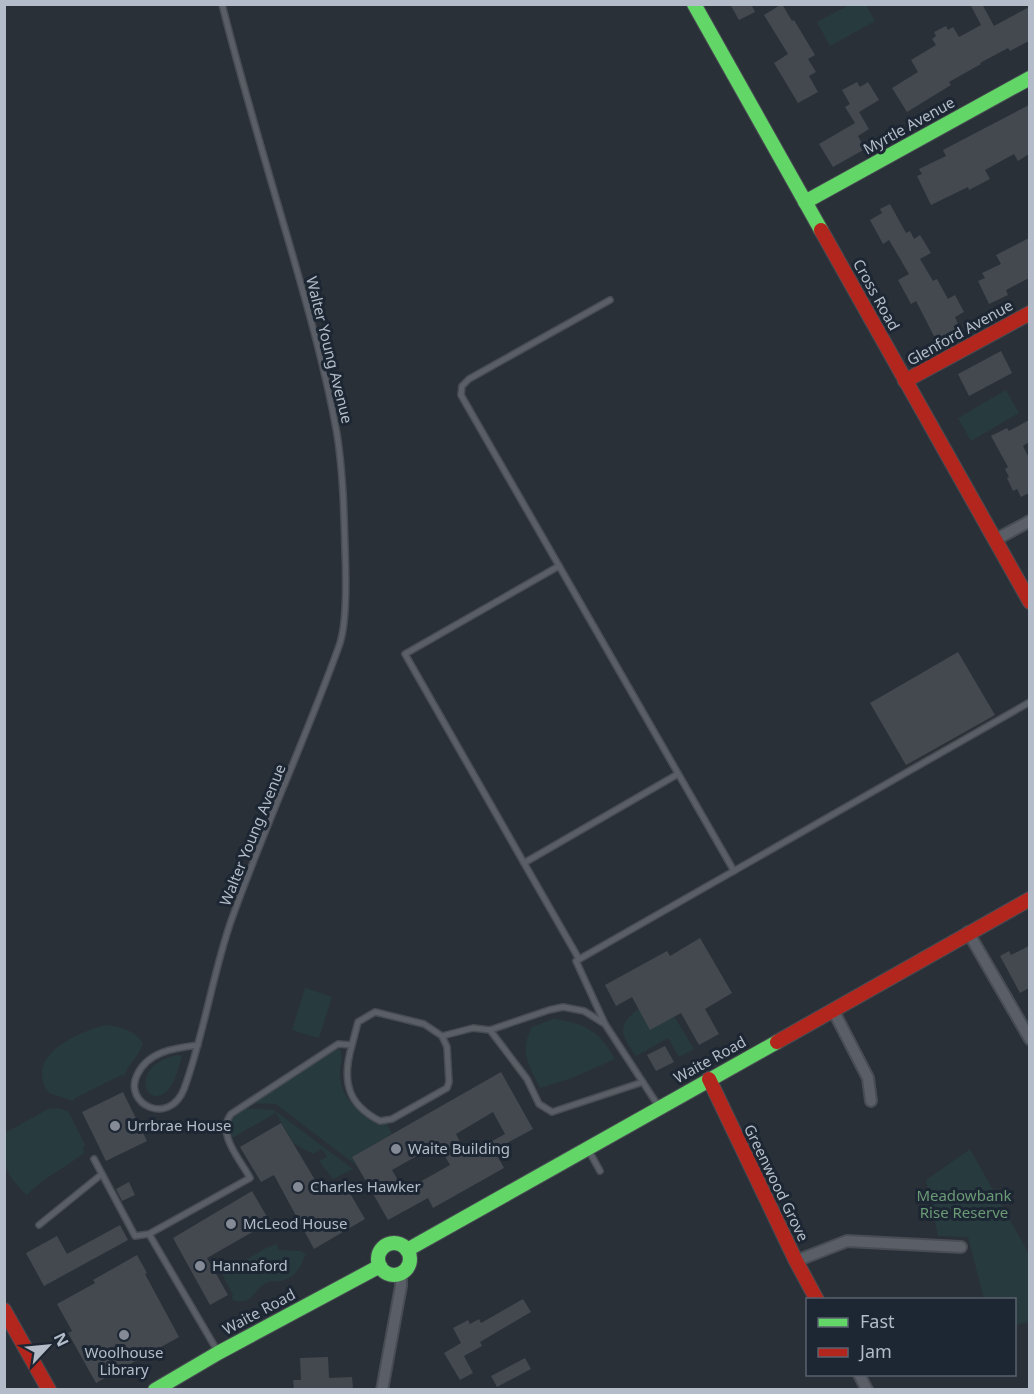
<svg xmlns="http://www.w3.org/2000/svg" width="1034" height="1394" font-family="'Noto Sans',sans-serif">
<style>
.green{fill:#273a3e}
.building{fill:#444950;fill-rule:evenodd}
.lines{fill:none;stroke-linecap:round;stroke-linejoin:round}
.lane-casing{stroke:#484c53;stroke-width:8}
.street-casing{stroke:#484c53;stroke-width:14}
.fast-casing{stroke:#484c53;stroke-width:16}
.jam-casing{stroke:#484c53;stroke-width:16}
.lane{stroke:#5a5e66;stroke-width:5}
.street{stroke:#5a5e66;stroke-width:10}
.fast{stroke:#63d668;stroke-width:14}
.jam{stroke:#b3261e;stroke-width:14}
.poi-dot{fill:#848b96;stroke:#1d2633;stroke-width:2}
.labels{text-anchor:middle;stroke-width:6;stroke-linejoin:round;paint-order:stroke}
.street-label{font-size:15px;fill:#b4bcc9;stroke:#1d2633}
.poi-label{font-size:15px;fill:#b4bcc9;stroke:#1d2633;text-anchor:start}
.park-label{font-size:15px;fill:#6b9a76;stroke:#1d2633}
</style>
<rect width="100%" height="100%" fill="#2a3038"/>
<!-- green -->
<g class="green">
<polygon points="849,5 866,5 875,21 830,46 817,22"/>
<polygon points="1006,390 1019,413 971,441 958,418"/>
<polygon points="305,988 332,997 319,1038 292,1030"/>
<path d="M639,1009L674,1016L694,1049L679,1057L668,1038L636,1056C622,1037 615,1025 639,1009Z"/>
<path d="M553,1019C586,1023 599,1031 615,1059L572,1078L540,1088C529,1065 519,1051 532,1027Z"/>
<path d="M106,1025C122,1027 133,1030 143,1043C139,1057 129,1062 124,1076L121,1075L75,1098L73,1101L49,1093C46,1088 42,1082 42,1076C40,1048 84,1030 106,1025Z"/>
<path d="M335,1048L340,1049C344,1058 339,1067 340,1077C342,1101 365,1120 387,1124L392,1134L352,1157L357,1166L276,1104L249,1103Z"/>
<path d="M177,1055L182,1056C179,1067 175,1083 167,1091C147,1111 127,1067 177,1055Z"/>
<path d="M57,1108L68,1111L85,1145L83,1148L84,1153C66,1168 43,1177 27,1195C2,1170 4,1166 5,1133L48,1109Z"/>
<path d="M240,1108L274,1110L353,1169L333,1179L319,1161L327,1157L322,1149L313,1154L293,1143L276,1113L232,1138C225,1124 231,1118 240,1108Z"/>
<polygon points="970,1149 1029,1254 1029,1322 1015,1325 1014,1300 984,1299 968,1237 938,1236 926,1180"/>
<path d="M276,1244L279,1250L300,1251L306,1254C301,1266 295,1278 281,1281C275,1282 269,1280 263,1285C250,1294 254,1305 232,1300L233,1295L222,1274L266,1248Z"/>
</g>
<!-- building -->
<g class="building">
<polygon points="730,4 751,4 755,12 739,20"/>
<polygon points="782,4 792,21 794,20 815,55 808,59 816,72 809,76 818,92 798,103 774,63 788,54 764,15"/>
<polygon points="970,4 982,4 994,26 1029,7 1029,41 1010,51 1008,48 980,63 981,64 949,82 951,85 907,112 892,88 918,72 911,60 936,45 932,39 936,36 934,32 946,26 948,30 953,27 959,37 981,25"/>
<polygon points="857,82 860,87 868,82 879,100 859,112 869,129 858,136 865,149 833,167 819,144 855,123 845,107 850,104 842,90"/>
<polygon points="1029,105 1029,154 1018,161 1014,154 985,170 990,179 969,190 968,187 931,205 917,176 922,174 919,169 946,156 943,150"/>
<polygon points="890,204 906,233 910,231 914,239 920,235 931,253 920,259 933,281 937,279 948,299 955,295 964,312 955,317 960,328 936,340 916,301 911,304 898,280 909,274 889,240 883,244 870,220 882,213 880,209"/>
<polygon points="1029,238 1029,278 1006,290 1008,295 989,304 978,281 985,278 982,273 1001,264 996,255"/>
<polygon points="1001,351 1012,373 969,396 958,374"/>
<polygon points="1029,420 1029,442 1023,446 1029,458 1029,493 1021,497 1017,489 1013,491 1007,478 1009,477 1005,469 1008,467 991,436 1007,428 1009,431"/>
<polygon points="958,652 995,715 906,765 870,703"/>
<polygon points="700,938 732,993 705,1009 719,1034 699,1045 681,1013 650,1030 632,997 616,1006 605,985 667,951 670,956"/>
<polygon points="1029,946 1029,988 1020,993 1000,956 1009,951 1011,955"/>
<polygon points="665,1046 674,1062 656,1071 647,1055"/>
<path d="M501,1072L533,1129L494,1150L504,1168L433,1208L428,1198L388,1220L352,1157ZM493,1112L505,1134L467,1155L456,1134ZM438,1144L450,1165L404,1191L392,1170Z"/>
<polygon points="123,1092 147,1141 106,1161 82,1112"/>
<polygon points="281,1123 324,1195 344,1183 365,1219 314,1249 274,1175 261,1182 240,1147"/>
<polygon points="129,1182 135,1195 122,1201 116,1189"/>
<polygon points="252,1191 270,1222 207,1258 228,1295 210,1305 173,1238"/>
<polygon points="120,1225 128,1240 44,1286 26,1253 57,1236 67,1254"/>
<polygon points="137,1255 147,1273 145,1274 179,1337 96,1383 68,1333 72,1331 57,1304 95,1283 93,1280"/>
<polygon points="523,1299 531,1312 480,1342 482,1346 464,1356 473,1373 460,1380 444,1353 461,1343 453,1328 468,1320 470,1324 479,1319 481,1323"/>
<polygon points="328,1357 329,1378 352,1377 353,1389 294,1389 293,1380 301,1380 300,1358"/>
<polygon points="525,1358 531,1369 497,1387 491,1376"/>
</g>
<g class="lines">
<!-- lane casing -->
<g class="lane-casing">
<g id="lane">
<polyline points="610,300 469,379 462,386 461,395 734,871"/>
<polyline points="559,566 405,654 524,863 678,774"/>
<polyline points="524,863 579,959"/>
<polyline points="605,1024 576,961 1030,702"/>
<polyline points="490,1030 527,1079 539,1104 552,1112 643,1082"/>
<polyline points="442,1036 473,1028 490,1030 549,1010 563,1007 584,1011 605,1024 659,1107"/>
<path d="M198,1045C175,1048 148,1051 137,1075C123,1104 169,1127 184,1089C204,1035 212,976 231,921C264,828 306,738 339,646C347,625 346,573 345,549C344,511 343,472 337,434C326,372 309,312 292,253C268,170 243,88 222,4"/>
<polyline points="588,1149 600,1171"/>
<path d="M94,1159L135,1236L149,1234L250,1178C240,1159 216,1134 231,1114L338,1044L352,1045L358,1022L375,1012L424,1024L442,1036L447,1047L449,1082L447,1088L392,1119L380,1121C346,1104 342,1079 352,1045"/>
<polyline points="39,1225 102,1174"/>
<polyline points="149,1234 218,1352"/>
</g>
</g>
<!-- street casing -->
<g class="street-casing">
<g id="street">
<polyline points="995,540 1030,521"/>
<polyline points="968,932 1030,1039"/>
<polyline points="833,1010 868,1078 871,1101"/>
<polyline points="796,1261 847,1241 961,1247"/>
<polyline points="859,1374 867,1390"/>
<polyline points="382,1390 401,1286 401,1273"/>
</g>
</g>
<!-- fast casing -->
<g class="fast-casing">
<g id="fast">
<polyline points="694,4 821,230"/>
<polyline points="805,202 1030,78"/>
<circle cx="394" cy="1259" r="16"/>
<polyline points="407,1250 777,1042"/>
<polyline points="155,1390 218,1353 380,1266"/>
</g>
</g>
<!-- jam casing -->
<g class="jam-casing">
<g id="jam">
<polyline points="821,230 1030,602"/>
<polyline points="905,381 1030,313"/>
<polyline points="777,1042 1030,899"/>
<polyline points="709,1079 796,1261 817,1300"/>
<polyline points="4,1310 49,1390"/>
</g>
</g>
<!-- lane -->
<use href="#lane" class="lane"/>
<!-- street -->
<use href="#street" class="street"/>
<!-- fast -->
<use href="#fast" class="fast"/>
<!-- jam -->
<use href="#jam" class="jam"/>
</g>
<!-- markers -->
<g class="poi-dot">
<circle cx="115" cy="1126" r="6"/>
<circle cx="396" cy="1149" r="6"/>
<circle cx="298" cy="1187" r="6"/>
<circle cx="231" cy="1224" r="6"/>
<circle cx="200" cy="1266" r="6"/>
<circle cx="124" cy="1335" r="6"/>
</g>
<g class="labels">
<!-- street labels -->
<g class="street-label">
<text transform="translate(909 126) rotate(-29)" y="5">Myrtle Avenue</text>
<text transform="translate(876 295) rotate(61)" y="5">Cross Road</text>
<text transform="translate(960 333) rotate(-29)" y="5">Glenford Avenue</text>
<text transform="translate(329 350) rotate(76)" y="5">Walter Young Avenue</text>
<text transform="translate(253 835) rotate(-68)" y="5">Walter Young Avenue</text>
<text transform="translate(710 1060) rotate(-29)" y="5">Waite Road</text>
<text transform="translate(776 1183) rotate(64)" y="5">Greenwood Grove</text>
<text transform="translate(259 1312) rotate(-28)" y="5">Waite Road</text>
</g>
<!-- poi labels -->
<g class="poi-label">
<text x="127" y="1131">Urrbrae House</text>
<text x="408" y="1154">Waite Building</text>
<text x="310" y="1192">Charles Hawker</text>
<text x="243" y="1229">McLeod House</text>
<text x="212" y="1271">Hannaford</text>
<text x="124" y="1358" text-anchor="middle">Woolhouse<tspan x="124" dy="17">Library</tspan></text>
</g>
<!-- park labels -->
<g class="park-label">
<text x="964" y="1201">Meadowbank<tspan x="964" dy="17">Rise Reserve</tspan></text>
</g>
</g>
<!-- border -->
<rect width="1034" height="1394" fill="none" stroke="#b4bcc9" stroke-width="12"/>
<!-- legend -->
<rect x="806" y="1298" width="210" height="78" fill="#1d2633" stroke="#59626f" stroke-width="1.5"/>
<rect x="818" y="1318" width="30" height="9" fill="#63d668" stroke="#59626f" stroke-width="1.5"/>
<text x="860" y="1328" font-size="18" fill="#b4bcc9">Fast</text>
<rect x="818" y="1348" width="30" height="9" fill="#b3261e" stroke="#59626f" stroke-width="1.5"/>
<text x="860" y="1358" font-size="18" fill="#b4bcc9">Jam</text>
<!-- north arrow -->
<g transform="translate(48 1346) rotate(64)" stroke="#1d2633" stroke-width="4.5" paint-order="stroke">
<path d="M0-4.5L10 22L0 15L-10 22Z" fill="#b4bcc9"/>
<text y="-9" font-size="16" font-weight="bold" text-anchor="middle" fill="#b4bcc9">N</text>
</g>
</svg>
